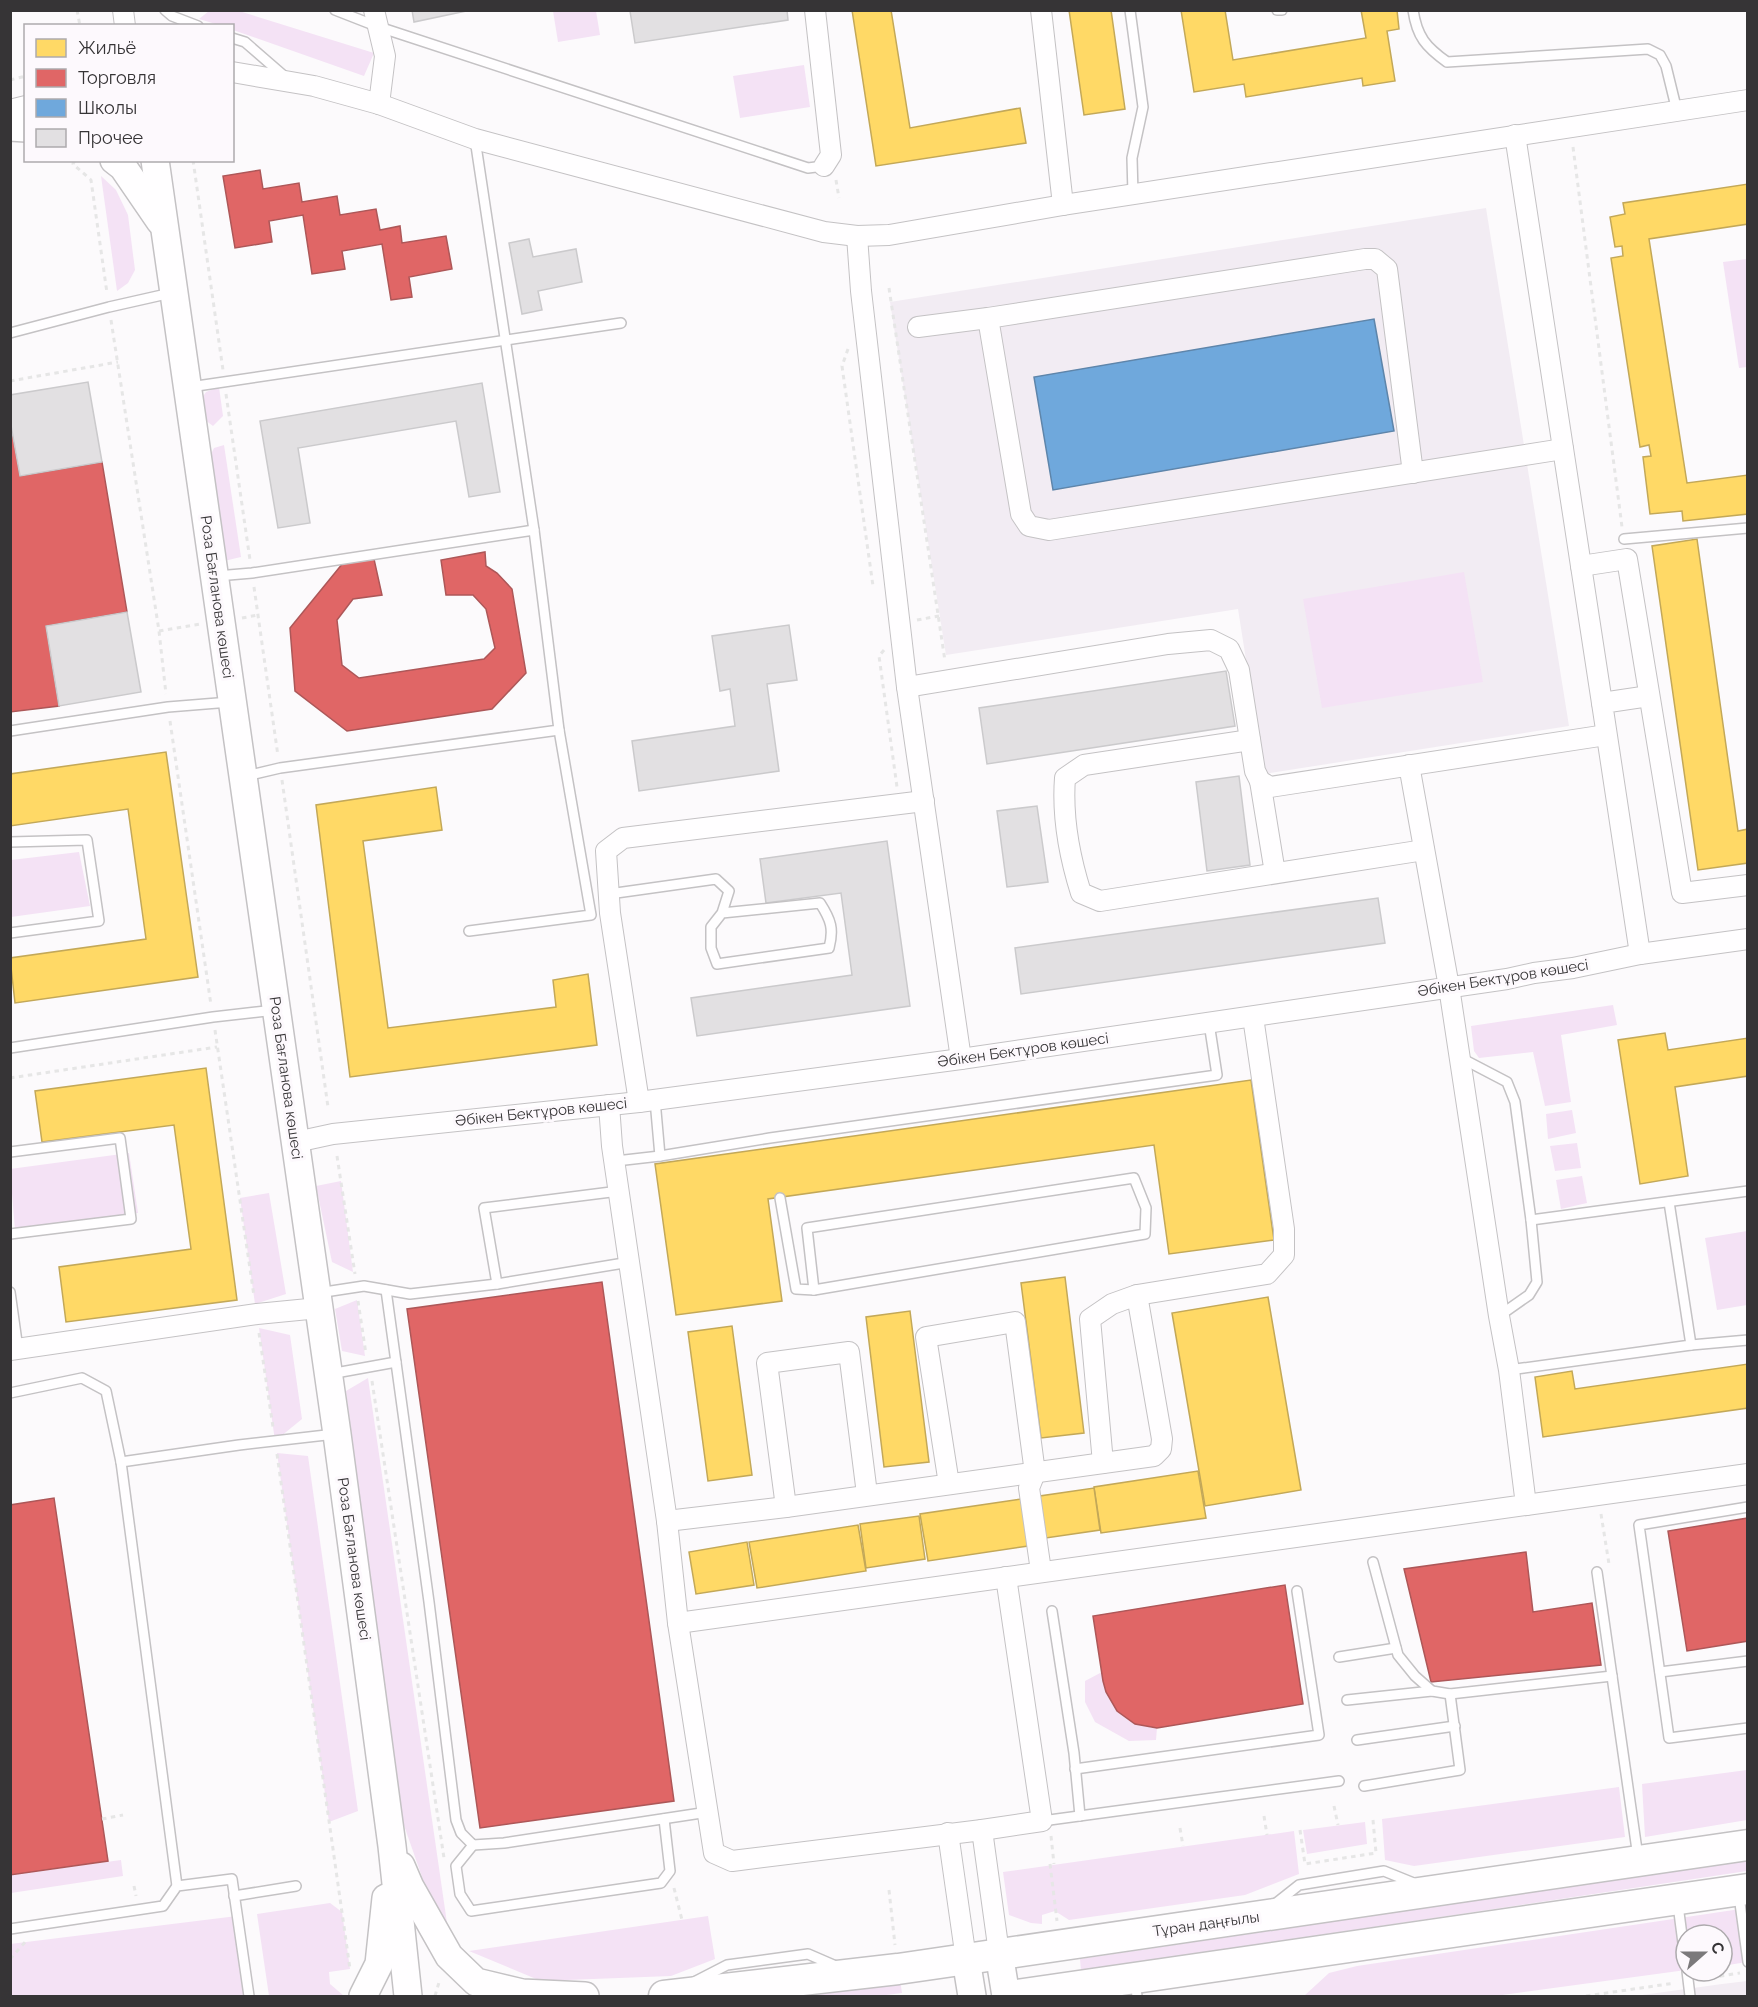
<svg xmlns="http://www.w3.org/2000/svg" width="1758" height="2007" font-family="Raleway,sans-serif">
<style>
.built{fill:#f2ecf3}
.green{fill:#f4e2f5}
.homes{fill:#ffd966;stroke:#c3a858;stroke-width:1.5}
.shops{fill:#e06666;stroke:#ad5758;stroke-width:1.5}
.schools{fill:#6fa8dc;stroke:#5e85aa;stroke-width:1.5}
.building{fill:#e2e0e2;stroke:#cbcacc;stroke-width:1.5}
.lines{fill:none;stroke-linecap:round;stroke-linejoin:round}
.lane-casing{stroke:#c4c2c4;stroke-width:12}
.street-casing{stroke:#c4c2c4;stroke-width:22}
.secondary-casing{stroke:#c4c2c4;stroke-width:30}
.primary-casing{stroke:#c4c2c4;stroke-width:33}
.path{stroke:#e6e6e6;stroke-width:3;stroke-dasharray:4.5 4.5;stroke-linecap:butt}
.lane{stroke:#fffeff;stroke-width:9}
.street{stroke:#fffeff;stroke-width:20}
.secondary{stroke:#fffeff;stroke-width:27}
.primary{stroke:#fffeff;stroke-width:30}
.labels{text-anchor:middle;stroke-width:6;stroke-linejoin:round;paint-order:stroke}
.street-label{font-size:15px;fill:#363436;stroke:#fdf9fd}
</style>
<rect width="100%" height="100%" fill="#fcfafc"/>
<!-- built -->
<g class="built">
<polygon points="1486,208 1569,726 1264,774 1238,609 946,655 890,302"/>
<polygon points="1747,1981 1747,1996 1635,1996 1722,1984"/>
</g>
<!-- green -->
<g class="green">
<polygon points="209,11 239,11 374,53 364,76 233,30 232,26 219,25 199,19"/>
<polygon points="553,11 596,11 600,35 558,42"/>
<polygon points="804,65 810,107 740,118 733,76"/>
<polygon points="101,176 116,190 128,215 135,270 128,283 117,291"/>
<polygon points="1747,259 1747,367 1739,368 1723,262"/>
<polygon points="219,387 223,416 213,426 205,420 200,401 206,392"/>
<polygon points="224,445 241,557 224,561 210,456 214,448"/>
<polygon points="1464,572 1483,682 1322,708 1303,599"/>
<polygon points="79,852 90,906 11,917 11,860"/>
<polygon points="1613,1005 1617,1025 1561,1035 1571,1102 1545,1106 1533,1052 1479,1058 1474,1051 1471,1026"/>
<polygon points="1572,1110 1576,1133 1548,1139 1546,1114"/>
<polygon points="1577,1143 1581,1168 1555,1171 1550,1146"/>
<polygon points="129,1153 138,1213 15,1230 10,1169"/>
<polygon points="1582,1176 1587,1203 1561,1209 1556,1180"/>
<polygon points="341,1181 353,1272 332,1262 316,1186"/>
<polygon points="269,1193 286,1294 255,1304 240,1198"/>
<polygon points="1747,1231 1747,1305 1717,1310 1705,1238"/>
<polygon points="357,1300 365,1356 342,1351 335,1309"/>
<polygon points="259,1328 290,1335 302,1419 275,1441"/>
<polygon points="368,1378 448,1930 437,1920 399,1811 346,1391"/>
<polygon points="277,1453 308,1456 358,1811 329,1822"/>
<path d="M1102,1672C1109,1704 1120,1725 1157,1728L1156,1740L1129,1741L1095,1722L1085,1702V1681Z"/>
<polygon points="1747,1770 1747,1820 1645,1837 1642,1784"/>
<polygon points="1619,1787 1625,1837 1414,1866 1385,1860 1382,1819"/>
<polygon points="1365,1822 1367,1844 1307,1854 1303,1830"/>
<polygon points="1294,1831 1299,1874 1245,1895 1069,1920 1055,1911 1042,1915 1042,1924 1031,1923 1009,1915 1003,1872"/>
<polygon points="121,1860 123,1876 11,1893 11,1875"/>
<polygon points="1747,1860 1747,1871 1081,1971 1080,1959"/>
<polygon points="330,1903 342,1912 350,1969 329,1972 330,1984 344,1996 269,1996 257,1914"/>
<polygon points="1747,1908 1747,1962 1722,1966 1722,1935 1686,1935 1686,1970 1495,1996 1304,1996 1329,1973 1357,1966"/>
<polygon points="237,1916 249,1996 11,1996 10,1944"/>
<polygon points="708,1916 715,1959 671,1976 541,1981 469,1951"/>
<polygon points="900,1980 902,1993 879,1996 783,1996"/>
</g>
<!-- homes -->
<g class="homes">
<polygon points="852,10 891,10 910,128 1020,108 1026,143 876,166"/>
<polygon points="1069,10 1111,10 1125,109 1084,115"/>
<polygon points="1181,10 1225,10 1233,60 1366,38 1361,10 1397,10 1399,29 1387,31 1395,81 1363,86 1362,78 1246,97 1244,84 1194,92"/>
<polygon points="1748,184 1748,224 1649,239 1687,483 1748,475 1748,514 1683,521 1682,511 1650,514 1643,457 1651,456 1649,445 1640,447 1611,258 1623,256 1622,246 1615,247 1610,217 1625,214 1623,203"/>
<polygon points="1697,539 1738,831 1748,829 1748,863 1698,870 1652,546"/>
<polygon points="166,752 198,977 15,1003 10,958 146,939 128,809 10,826 10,774"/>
<polygon points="436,787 442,830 363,841 388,1028 556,1007 553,980 588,974 597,1045 350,1077 316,805"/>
<polygon points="1665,1033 1668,1050 1748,1038 1748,1076 1675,1087 1688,1176 1640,1184 1618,1040"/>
<polygon points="206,1068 237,1300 66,1322 59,1267 191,1249 174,1125 42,1142 35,1091"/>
<polygon points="1251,1080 1274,1240 1169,1254 1154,1145 768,1199 782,1301 676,1315 655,1164"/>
<polygon points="1065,1277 1084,1433 1041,1438 1021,1283"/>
<polygon points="1268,1297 1301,1490 1205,1506 1172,1313"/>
<polygon points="910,1311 929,1462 884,1467 866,1317"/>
<polygon points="732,1326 752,1475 708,1481 688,1332"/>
<polygon points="1748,1364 1748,1408 1543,1437 1535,1377 1572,1371 1575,1389"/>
<polygon points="1198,1471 1206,1518 1101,1533 1094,1487"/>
<polygon points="1094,1488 1100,1530 1039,1539 1033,1497"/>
<polygon points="1028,1498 1035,1545 928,1561 920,1514"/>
<polygon points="919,1516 925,1559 866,1568 860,1524"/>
<polygon points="858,1525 866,1571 757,1588 749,1542"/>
<polygon points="747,1542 754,1585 696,1594 689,1552"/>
</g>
<!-- shops -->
<g class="shops">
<polygon points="260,170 263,189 299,183 302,202 337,196 340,215 376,209 380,230 400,226 402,243 446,236 452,269 409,277 412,297 391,300 382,244 342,251 345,269 312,274 303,215 269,221 272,242 235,248 223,176"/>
<polygon points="10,420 20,476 102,462 127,612 46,626 59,706 10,712"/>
<polygon points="485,552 486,566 497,573 512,589 526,673 492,709 347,731 295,691 290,628 343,563 374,559 382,595 353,599 337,620 342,665 359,678 484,659 495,648 486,609 473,595 446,595 441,560"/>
<polygon points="602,1282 674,1801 480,1828 407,1309"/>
<polygon points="54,1498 108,1861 10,1875 10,1505"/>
<polygon points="1748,1518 1748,1641 1687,1651 1668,1531"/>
<polygon points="1526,1552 1533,1612 1592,1603 1601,1665 1431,1682 1404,1569"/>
<polygon points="1285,1585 1303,1704 1157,1728 1135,1724 1117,1711 1106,1692 1103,1681 1093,1616"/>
</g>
<!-- schools -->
<polygon class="schools" points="1374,319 1394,431 1053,490 1034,377"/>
<!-- building -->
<g class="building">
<polygon points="412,10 471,10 414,22"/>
<polygon points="787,10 788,20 635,43 630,11"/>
<polygon points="529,239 533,257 576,249 582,282 538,291 542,310 522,314 509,243"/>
<polygon points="88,382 102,462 20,476 10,420 10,395"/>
<polygon points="482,383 500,492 469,497 456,421 298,448 310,523 278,528 260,421"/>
<polygon points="127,612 141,692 59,706 46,626"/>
<polygon points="789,625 797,680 767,684 779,771 639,791 632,741 735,726 730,689 720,691 712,636"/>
<polygon points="1226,671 1235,726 987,764 979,708"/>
<polygon points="1239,776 1250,865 1207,871 1196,782"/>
<polygon points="1037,806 1048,882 1007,887 997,811"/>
<polygon points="887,841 910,1006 697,1036 691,998 852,975 841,893 766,903 760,859"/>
<polygon points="1378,898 1385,943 1021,994 1015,948"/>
</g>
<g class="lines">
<!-- lane casing -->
<g class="lane-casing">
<g id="lane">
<polyline points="165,10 172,16 198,26"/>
<polyline points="335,10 376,26 808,168 824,166"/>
<polyline points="1130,10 1143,107 1132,158 1133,194"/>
<polyline points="1277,10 1282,10"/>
<path d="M1413,10C1417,37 1426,47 1447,62L1648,49L1660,55L1666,66L1677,111"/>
<polyline points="232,38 245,42 284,76"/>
<polyline points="475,139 534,530"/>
<polyline points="10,333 109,307 171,293"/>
<polyline points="190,387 621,323"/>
<polyline points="1624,539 1748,528"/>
<polyline points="217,576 252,573 534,530 559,730 280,768 246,776"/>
<polyline points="10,731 168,707 230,702"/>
<polyline points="10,842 87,840 99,921 10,933"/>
<path d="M609,894L716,879L729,891L722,913L711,927V948L717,964L829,948C834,929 831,920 820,903L722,913"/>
<polyline points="469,931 591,915 559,730"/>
<polyline points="10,1048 213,1017 275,1010"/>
<polyline points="1461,1058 1507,1082 1515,1102 1531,1220 1537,1282 1529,1295 1499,1316"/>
<polyline points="655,1100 660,1156"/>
<polyline points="10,1152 120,1138 131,1219 10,1234"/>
<polyline points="616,1161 660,1156 770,1138 1217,1075 1209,1023"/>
<polygon points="1134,1178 1146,1208 1145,1234 814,1290 807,1228"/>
<polyline points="780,1198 796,1289 814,1290"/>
<polyline points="1531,1220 1748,1191"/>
<polyline points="497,1284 484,1208 619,1191"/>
<polyline points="386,1290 429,1602 456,1820 461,1833 473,1845 504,1843 708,1812"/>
<polyline points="10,1292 18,1349"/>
<polyline points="318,1293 364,1286 410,1294 497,1284 630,1262"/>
<polyline points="1691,1345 1748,1340"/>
<polyline points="1509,1370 1691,1345 1669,1202"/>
<polyline points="330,1374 396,1362"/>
<polyline points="10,1393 82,1378 106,1391 121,1462 239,1445 335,1434"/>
<polyline points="121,1462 177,1886"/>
<polyline points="1748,1507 1639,1525 1669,1738 1748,1728"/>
<polyline points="1373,1562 1398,1655 1415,1676 1432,1691 1450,1694 1612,1676"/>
<polyline points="1597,1572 1638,1857"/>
<polyline points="1052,1611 1074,1753 1080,1816"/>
<polyline points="1339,1657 1396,1648"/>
<polyline points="1660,1672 1748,1661"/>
<polyline points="1347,1700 1432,1691"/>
<polyline points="1357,1740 1455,1726"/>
<polyline points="1075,1769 1319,1735 1297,1591"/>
<polyline points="1364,1786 1460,1770 1450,1694"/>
<polyline points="1042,1821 1339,1781"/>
<polyline points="473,1845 456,1866 460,1894 471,1911 661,1883 670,1871 664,1819"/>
<polyline points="234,1896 296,1886"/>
<polyline points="1739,1896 1748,1962"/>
<polyline points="1275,1904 1299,1885 1384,1871 1416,1884"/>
<polyline points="1678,1905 1686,1966"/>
<polyline points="10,1929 163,1906 177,1886 232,1879 249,1996"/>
<polyline points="1687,1971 1690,1996"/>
<polyline points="1135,1981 1137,1996"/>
<polyline points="694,1982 727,1965 808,1954 838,1967"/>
</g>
</g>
<!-- street casing -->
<g class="street-casing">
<g id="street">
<polyline points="123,10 125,26"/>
<polyline points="374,10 385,56 379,104"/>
<polyline points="815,10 831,155 824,166"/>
<polyline points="1041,10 1063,205"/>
<polyline points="232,72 314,86 379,104 475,139 824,232 857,236 889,235 1063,205 1748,100"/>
<polyline points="10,110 26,106"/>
<polyline points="1515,135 1602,703"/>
<polyline points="857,236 861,291 907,687 961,1059"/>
<polyline points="988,318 1021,514 1029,526 1049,530 1563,449"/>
<polyline points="918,327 988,318 1365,259 1375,259 1387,269 1413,473"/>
<polyline points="1581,566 1627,559 1682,893 1748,885"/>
<polyline points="907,687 1168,644 1211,640 1229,649 1239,670 1255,771 1260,781 1270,787 1606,735"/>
<path d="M1250,740L1084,765L1065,778C1062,817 1069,855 1081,893L1100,901L1424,850"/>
<polyline points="1260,781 1275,873"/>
<polyline points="1640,954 1602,703 1649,696"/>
<polyline points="639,1102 610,913 606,851 623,838 924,801"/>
<polyline points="609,1105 612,1146 667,1521 678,1623 714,1853 732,1861 982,1830 999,1953"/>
<polyline points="296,1142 333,1134 639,1102 961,1059 1507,979 1534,973 1573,968 1640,954 1748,939"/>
<polyline points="10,1350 257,1314 319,1308"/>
<polyline points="1103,1463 1090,1319 1112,1304 1137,1295 1267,1274 1284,1255 1284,1229 1253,1017"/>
<polyline points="949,1484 926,1337 1015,1322 1035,1473 1029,1488 1041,1571"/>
<polyline points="1526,1505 1748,1474"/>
<polyline points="786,1507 767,1363 849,1352 867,1494"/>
<polyline points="667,1521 786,1507 1154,1456 1161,1449 1162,1439 1137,1295"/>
<polyline points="678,1623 1526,1505 1509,1370 1499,1316 1449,987 1409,765"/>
<polyline points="982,1830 1042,1821 1006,1577"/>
<polyline points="948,1833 966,1959"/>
</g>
</g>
<!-- secondary casing -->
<g class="secondary-casing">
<g id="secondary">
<polyline points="10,127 26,128"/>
<polyline points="114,160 123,167 160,221"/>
<polyline points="155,160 337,1434 392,1846 408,1996"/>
<polyline points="401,1866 410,1887 449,1956 476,1982 522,1993 585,1996"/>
<polyline points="999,1953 1006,1996"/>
<polyline points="966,1959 972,1996"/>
<polyline points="363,1996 379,1964 386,1898"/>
</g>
</g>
<!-- primary casing -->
<g class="primary-casing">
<g id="primary">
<polyline points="664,1996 898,1969 1748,1845"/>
<polyline points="1011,1996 1748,1889"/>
</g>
</g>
<!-- path -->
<g class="path">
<polyline points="77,10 80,26"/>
<polyline points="10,80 26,76"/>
<polyline points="1573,147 1622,527"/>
<polyline points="75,160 73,164 91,180 107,293"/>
<polyline points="193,160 223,370"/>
<polyline points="836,180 839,198"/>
<polyline points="889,288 945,661"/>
<polyline points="111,320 159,631 166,694"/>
<polyline points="848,349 842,366 873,586 875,588"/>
<polyline points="10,381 118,362"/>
<polyline points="226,394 250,560"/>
<polyline points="254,587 278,756"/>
<polyline points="242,618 258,615"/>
<polyline points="917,620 939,616"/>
<polyline points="159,631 200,624"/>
<polyline points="884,650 879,656 897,787"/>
<polyline points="170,721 211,1005"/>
<polyline points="282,780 328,1107"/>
<polyline points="215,1030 254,1296"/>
<polyline points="10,1078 217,1047"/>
<polyline points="337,1156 355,1274"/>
<polyline points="358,1301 366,1354"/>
<polyline points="259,1333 273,1427"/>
<polyline points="372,1381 444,1858"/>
<polyline points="277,1454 350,1969"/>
<polyline points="1601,1514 1609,1564"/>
<polyline points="1334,1806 1338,1825"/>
<polyline points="1264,1816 1267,1835"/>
<polyline points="102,1819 123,1815"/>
<polyline points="1180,1828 1183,1846"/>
<polyline points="1300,1830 1305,1864 1376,1853 1373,1820"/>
<polyline points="1051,1836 1054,1864"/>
<polyline points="1050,1864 1057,1921"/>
<polyline points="134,1886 136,1896"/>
<polyline points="674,1888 682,1920"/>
<polyline points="889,1890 895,1945"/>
<polyline points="10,1959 27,1940"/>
<polyline points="1702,1979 1740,1973"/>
<polyline points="435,1996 440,1979"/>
<polyline points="1586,1996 1675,1983"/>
</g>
<!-- lane -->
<use href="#lane" class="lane"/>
<!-- street -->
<use href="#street" class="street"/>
<!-- secondary -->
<use href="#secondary" class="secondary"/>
<!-- primary -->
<use href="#primary" class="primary"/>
</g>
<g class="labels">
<!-- street labels -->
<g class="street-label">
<text transform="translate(217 597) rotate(82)" y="5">Роза Бағланова көшесі</text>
<text transform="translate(1503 978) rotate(-9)" y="5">Әбікен Бектұров көшесі</text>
<text transform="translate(1023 1050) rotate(-8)" y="5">Әбікен Бектұров көшесі</text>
<text transform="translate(286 1078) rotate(82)" y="5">Роза Бағланова көшесі</text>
<text transform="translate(541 1112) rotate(-6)" y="5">Әбікен Бектұров көшесі</text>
<text transform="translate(354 1559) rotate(82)" y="5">Роза Бағланова көшесі</text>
<text transform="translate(1206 1924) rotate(-8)" y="5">Тұран даңғылы</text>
</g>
</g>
<!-- border -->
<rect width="1758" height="2007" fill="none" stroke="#363436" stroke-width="24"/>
<!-- legend -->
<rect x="24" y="24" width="210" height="138" fill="#fdf9fd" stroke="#adaaad" stroke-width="1.5"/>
<rect x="36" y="39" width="30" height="18" fill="#ffd966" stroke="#adaaad" stroke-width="1.5"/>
<text x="78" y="54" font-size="18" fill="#363436">Жильё</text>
<rect x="36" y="69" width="30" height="18" fill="#e06666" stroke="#adaaad" stroke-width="1.5"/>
<text x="78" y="84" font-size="18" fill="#363436">Торговля</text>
<rect x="36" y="99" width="30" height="18" fill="#6fa8dc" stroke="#adaaad" stroke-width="1.5"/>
<text x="78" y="114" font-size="18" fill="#363436">Школы</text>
<rect x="36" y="129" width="30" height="18" fill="#e2e0e2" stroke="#adaaad" stroke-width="1.5"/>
<text x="78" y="144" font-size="18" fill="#363436">Прочее</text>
<!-- north arrow -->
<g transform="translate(1704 1953) rotate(69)"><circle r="28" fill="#fdf9fd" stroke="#adaaad" stroke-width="1.5"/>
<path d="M0-4.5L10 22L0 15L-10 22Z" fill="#7b797b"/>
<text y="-9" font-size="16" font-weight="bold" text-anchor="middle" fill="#363436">С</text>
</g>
</svg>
